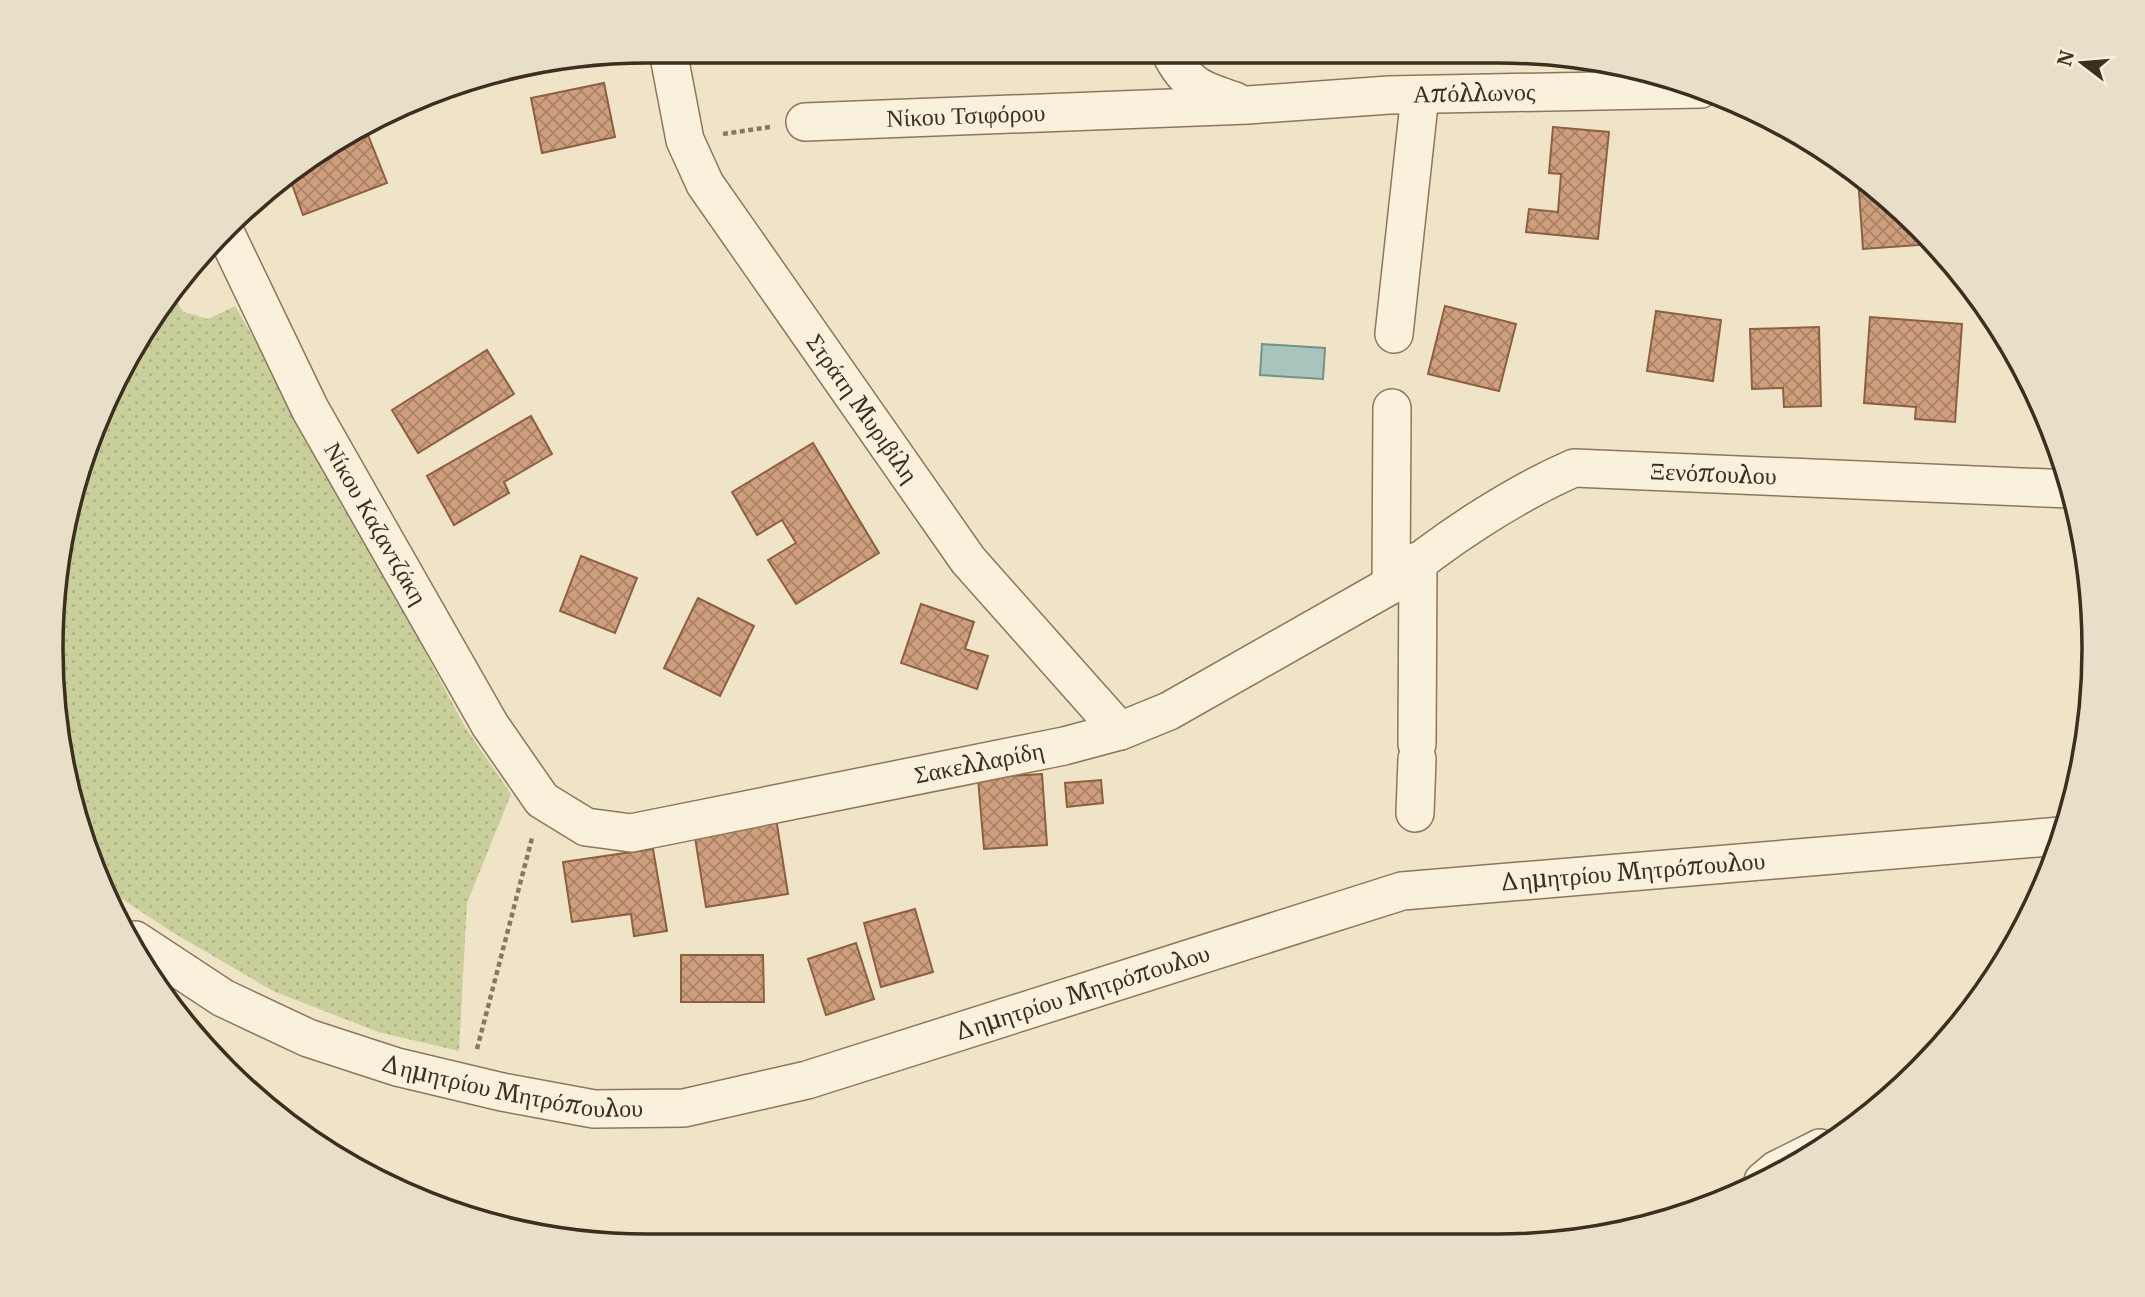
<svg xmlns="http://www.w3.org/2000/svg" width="2145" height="1297" font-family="Merriweather,serif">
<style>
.grass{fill:url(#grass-dots)}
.water{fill:#a9c4bc;stroke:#6f938a;stroke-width:2}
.building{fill:url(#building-cross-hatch);stroke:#8d5f41;stroke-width:2}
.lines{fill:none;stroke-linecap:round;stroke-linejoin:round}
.minor-casing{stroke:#8d765c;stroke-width:40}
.path{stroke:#8d765c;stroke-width:4.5;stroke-dasharray:5 3.5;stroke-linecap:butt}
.minor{stroke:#faf1dc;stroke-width:37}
.labels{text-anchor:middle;stroke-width:5;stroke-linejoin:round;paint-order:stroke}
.street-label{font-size:24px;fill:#3d2e20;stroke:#f7eed8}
.rim{fill:none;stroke:#3d2e20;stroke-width:3.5}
</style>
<defs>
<pattern id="grass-dots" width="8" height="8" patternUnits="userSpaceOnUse" patternTransform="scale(1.75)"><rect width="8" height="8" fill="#c9cf9b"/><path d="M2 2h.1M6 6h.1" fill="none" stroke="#aeb285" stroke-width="1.8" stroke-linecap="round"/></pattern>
<pattern id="building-cross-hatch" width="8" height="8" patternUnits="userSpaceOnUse" patternTransform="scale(1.75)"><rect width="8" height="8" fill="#cf9f7d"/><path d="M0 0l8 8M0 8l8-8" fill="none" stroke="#a98266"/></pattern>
</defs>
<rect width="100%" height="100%" fill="#f0e4c8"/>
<!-- grass -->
<polygon class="grass" points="171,296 184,312 208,319 235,306 313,441 465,727 511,794 467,903 459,1051 378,1032 273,991 172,932 110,891 82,840 51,648 82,457 152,316"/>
<!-- water -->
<polygon class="water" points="1262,344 1325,348 1323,379 1260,375"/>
<!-- building -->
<g class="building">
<polygon points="612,57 507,81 505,74"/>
<polygon points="604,83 615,137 542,153 531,98"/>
<polygon points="1553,127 1609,132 1598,239 1526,232 1529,209 1558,212 1561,174 1549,173"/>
<polygon points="368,135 387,183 303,215 288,173 331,149"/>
<polygon points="1858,177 1919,226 1934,244 1863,249"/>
<polygon points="1445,306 1516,324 1499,391 1428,374"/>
<polygon points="1656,311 1721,320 1713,381 1647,371"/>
<polygon points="1870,317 1962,324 1955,422 1915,419 1916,407 1864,403"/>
<polygon points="1819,327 1821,406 1784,407 1783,388 1752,389 1750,329"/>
<polygon points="487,350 514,394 418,453 392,410"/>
<polygon points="531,416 552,454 504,482 509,493 454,525 427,476"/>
<polygon points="813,443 879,553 796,604 768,560 796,543 782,520 757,535 732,492"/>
<polygon points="581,556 637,578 615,633 560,611"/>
<polygon points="698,598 754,626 720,696 664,668"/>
<polygon points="921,604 974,622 965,649 988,656 977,689 901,663"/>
<polygon points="1042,774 1047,845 984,849 978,778"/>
<polygon points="1101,780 1103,803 1067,807 1065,783"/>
<polygon points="776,818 788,894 706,907 694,831"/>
<polygon points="653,849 667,931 634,936 631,914 572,922 563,862"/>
<polygon points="915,909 933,972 881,987 864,923"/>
<polygon points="856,943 874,999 826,1015 808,959"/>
<polygon points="681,955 763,955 764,1002 681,1002"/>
</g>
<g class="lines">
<!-- minor casing -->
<g class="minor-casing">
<g id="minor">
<path id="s1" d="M668,51L685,140L705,184L968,560L1120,731"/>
<path d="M1170,52C1186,85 1201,90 1235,101"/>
<path id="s2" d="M805,122L1248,105L1389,95L1701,89"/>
<path id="s3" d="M227,236L310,409L490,725L542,800L586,827L631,833L1064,746L1120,731L1169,711L1391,585C1440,542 1514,494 1574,468L2070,489"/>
<polyline points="1394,334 1420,95"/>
<polyline points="1391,585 1392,408"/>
<polyline points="1417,744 1418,561"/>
<polyline points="1415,813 1417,759"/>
<path id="s4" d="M135,940L223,998L308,1038L397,1067L502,1092L594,1109L684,1108L807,1080L1402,891L2061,836"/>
<polyline points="1763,1181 1776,1170 1820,1148"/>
</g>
</g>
<!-- path -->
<g class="path">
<polyline points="706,62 750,51"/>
<polyline points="723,134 770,127"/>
<polyline points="477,1049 532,838"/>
</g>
<!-- minor -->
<use href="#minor" class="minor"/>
</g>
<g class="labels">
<!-- street labels -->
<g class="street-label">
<text dy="8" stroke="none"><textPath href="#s2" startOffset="670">Απόλλωνος</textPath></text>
<text dy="8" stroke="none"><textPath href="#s2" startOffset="161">Νίκου Τσιφόρου</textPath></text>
<text dy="8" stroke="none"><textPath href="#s1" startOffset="413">Στράτη Μυριβίλη</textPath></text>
<text dy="8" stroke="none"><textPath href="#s3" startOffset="1909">Ξενόπουλου</textPath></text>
<text dy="8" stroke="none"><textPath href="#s3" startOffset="324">Νίκου Καζαντζάκη</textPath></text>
<text dy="8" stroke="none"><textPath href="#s3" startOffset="1099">Σακελλαρίδη</textPath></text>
<text dy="8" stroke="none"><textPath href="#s4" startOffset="1566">Δημητρίου Μητρόπουλου</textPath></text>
<text dy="8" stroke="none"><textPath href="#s4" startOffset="999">Δημητρίου Μητρόπουλου</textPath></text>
<text dy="8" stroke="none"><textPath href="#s4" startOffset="410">Δημητρίου Μητρόπουλου</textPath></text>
</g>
</g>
<!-- crop -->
<path d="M0 0H2145V1297H0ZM648 63H1497A585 585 0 0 1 2082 648V649A585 585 0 0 1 1497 1234H648A585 585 0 0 1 63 649V648A585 585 0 0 1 648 63Z" fill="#e8dfc9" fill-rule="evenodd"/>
<path class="rim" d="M648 63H1497A585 585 0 0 1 2082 648V649A585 585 0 0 1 1497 1234H648A585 585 0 0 1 63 649V648A585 585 0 0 1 648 63Z"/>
<!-- north arrow -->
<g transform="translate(2082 63) rotate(286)" stroke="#f7eed8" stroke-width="5" paint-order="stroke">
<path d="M0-5L12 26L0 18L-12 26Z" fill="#3d2e20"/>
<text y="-10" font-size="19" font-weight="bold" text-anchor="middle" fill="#3d2e20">N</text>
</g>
</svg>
